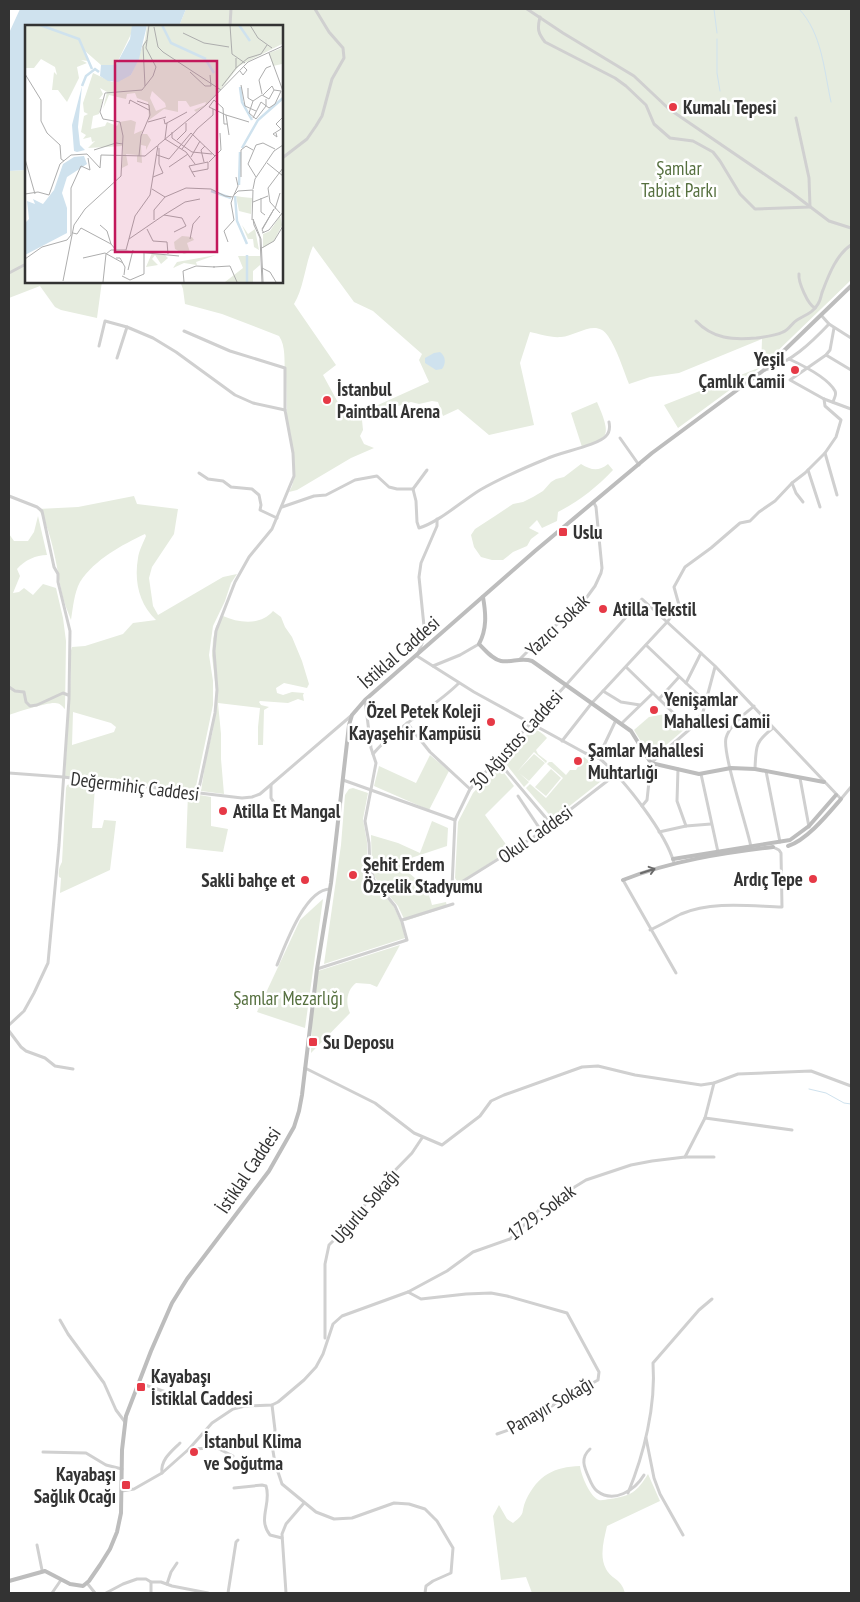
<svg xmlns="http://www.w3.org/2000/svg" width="860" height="1602" font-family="'PT Sans Narrow',sans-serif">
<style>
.green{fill:#e6ecdf;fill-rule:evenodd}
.water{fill:#cfe2ee}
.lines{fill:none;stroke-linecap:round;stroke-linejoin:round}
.stream{stroke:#cfe2ee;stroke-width:1}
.street{stroke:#d0d0d0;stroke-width:3}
.secondary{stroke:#bdbdbd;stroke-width:4}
.oneway{stroke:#6a6a6a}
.poi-dot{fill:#e63946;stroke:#fff;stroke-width:2}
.labels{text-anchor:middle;stroke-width:5;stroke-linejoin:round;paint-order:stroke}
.poi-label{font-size:19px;font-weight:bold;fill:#333;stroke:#fff;text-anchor:start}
.park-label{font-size:19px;fill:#56703f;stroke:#fff}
.street-label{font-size:19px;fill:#333;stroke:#fff}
.inset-river{fill:none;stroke:#cfe2ee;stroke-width:2.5}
.inset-road{fill:none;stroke:#adadad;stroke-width:1}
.view{fill:#c2185b;fill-opacity:0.15;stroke:#c2185b;stroke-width:2.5}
.inset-edge{fill:none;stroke:#333;stroke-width:2.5}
</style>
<rect width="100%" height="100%" fill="#fff"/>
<!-- green -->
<g class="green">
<path d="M186,9H851V280L761,367L678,428L664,405L761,367L762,339L679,373L650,377L629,384C623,369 617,349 608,336C596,318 577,336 561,337C551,338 540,334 530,332L520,363L534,425L489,435L458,409L443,416L438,402L432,401L419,404L411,402L366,416L362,420L363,430L360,436L364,444L374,448L351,458L297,490L289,492L292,486L295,474L287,420L286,373H285C284,361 286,346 279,336L222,314L185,304L183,289L180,281H281V26H179ZM313,246L354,302L373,311L422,354L419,360L429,382L347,419L323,375L336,365L294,304C304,288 305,264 313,246Z"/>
<polygon points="26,170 26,281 102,281 97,318 61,310 55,307 40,286 9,298 9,171"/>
<path d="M597,402C600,409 610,430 604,436C599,442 588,444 582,447L571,413Z"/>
<path d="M581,464C591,470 598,472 608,464L613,470C596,488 579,501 558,512L557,521L542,528L537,520L529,528L539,533L531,539L527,546L513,552L503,560H492L481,557L474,547L471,535L475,529L495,516L513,504L523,502L533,497L543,491L551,482L556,479L564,477Z"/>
<path d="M134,496L137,504L178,509L174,534L152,567L149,578L153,606L158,615L223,577L237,574L231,583L225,601L213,626L209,655L213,681V705L195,791L148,786L73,780L65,776L71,673L70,654L72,647L85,646L123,634L133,623L156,620C139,604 134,581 138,558C139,551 143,543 146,536L145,534C122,545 95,559 80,582C74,593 73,608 71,620C67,610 63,600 61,589C57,567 51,527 38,509L78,507ZM73,712L111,723L116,727L114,732L72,745Z"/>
<path d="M38,516L47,555C36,555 25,560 17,569L20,576L13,593L19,592L24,588L33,595L43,584L56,588L63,618L66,641L65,709C62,706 60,703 55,703C49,702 16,712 9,715V534L14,541H28L34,532Z"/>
<path d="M273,611L281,617L285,627L292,637L302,661L309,684L307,688L284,683L276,688L277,693L283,695L292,692L304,693L303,695L304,701L298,699L288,703L260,701L259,702L261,705L269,707L264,710L263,745H258V727L260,708L218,703L221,734V759L224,794L201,791L206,759L213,730L216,690L212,656L213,639L216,626L223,616C239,623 260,626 273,611Z"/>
<polygon points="670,713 686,728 651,758 634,730 649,717"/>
<path d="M531,730C538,729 543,734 547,738L536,750L538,754L547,761L546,763L534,752L517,772L534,754L545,763L529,781L519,773L529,782L524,787L503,760Z"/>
<polygon points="430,755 449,771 429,810 374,786 379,766 416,783"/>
<polygon points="584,757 604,773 605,778 553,819 526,788 530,784 546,798 563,778 547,764 549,762 552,762 566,775 570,770 576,770"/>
<polygon points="498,765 514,786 485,815 510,850 462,881 457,881 455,878 458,822 473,793"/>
<polygon points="551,769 561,778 546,796 535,787"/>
<path d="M70,784L95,787L92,828H102L104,820L116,821L110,870L60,893L61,878L59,877C58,871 59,868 62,862L66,788L67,785Z"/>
<polygon points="353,788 368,793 363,819 367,842 368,872 375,886 393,905 402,925 405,938 324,964 341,845 345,795 349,789"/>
<polygon points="188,793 211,797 211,826 228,829 223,852 186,848"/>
<path d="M432,821L448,828L447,846L408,859L402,864L403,868C416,879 429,888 432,905L446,902L447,907L405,921L398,906L379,884L372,872L371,835L398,843L420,853Z"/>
<polygon points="323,899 305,1028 257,1012 300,920"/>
<path d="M400,945L377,987L370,984L356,983C347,990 345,1002 350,1013L311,1053L312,1022L318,971Z"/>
<path d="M580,1466C581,1475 590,1497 599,1500C602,1501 606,1499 610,1499C631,1496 637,1492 648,1474L660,1501L607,1526C604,1540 599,1556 606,1569C612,1580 621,1578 625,1593H532L526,1577L501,1580L493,1516L499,1505L507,1519L513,1523C527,1512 520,1514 526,1500C538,1475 554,1467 580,1466Z"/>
</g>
<!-- water -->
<g class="water">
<polygon points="20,9 186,9 179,26 26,26 26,170 9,171 9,33"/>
<path d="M440,352C446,356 446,364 442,369L436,370L425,363V358L434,353Z"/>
</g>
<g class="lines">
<!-- stream -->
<g class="stream">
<polyline points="714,9 717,33"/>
<path d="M799,9C822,33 824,70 831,102"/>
<polyline points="717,39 717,73 720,91"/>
<polyline points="809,1089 826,1093 844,1103 851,1104"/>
</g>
<!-- street -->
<g class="street">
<polyline points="527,9 563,33 634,76 669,109 792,193 829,221 851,228"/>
<path d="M540,17C537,29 538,33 545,42L615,78L626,86L646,105L654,124L670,138L693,141L713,152L720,161L740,194L755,209L810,207L809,178L796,118"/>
<polyline points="230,26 231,9"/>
<polyline points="281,159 307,139 316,126 322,116 332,79 344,58 343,48 329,32 315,9"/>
<polyline points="9,273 26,264"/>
<path d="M799,274C798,282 808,305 815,308"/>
<polyline points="821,315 829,324 851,338"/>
<path d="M696,321C713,339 733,340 756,338C765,337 775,336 783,332C789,330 792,323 797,320C805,315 813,313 818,304C821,300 821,294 823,290C829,274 837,254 851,245"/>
<polyline points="834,328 830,350 826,355 790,380 824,399 851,409"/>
<polyline points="184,331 230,351 285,368 285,410 293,453 294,476 272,529 249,557 235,582 216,631 214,651 217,690 215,713 198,793"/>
<polyline points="99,346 105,321 127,327"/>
<polyline points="826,355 851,370"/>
<polyline points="117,358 127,327 153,338 176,352 235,395 253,403 285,410"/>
<path d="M789,359C802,365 828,378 835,391C837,395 834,398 833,402"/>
<path d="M765,370C790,363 811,343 829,324"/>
<polyline points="620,438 639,465"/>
<polyline points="825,453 837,495"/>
<polyline points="808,470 820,507"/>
<polyline points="199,473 208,479 223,481 231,487 252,489 259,495 261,505 260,510 277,518"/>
<polyline points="792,483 796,493 803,502"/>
<path d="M413,489L416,501L417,522L419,528C439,522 462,501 480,490C501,478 524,468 546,459C560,452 597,446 606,436C610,432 610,427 609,422"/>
<polyline points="9,496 37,507 42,511 54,567 58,574 58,582 70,631 69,699 59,845 48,963 34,993 24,1011 9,1025"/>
<polyline points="282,507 314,496 326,495 355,480 377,476 389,487 397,489 413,489 427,470"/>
<path d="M437,519V526L421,563L419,577L425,636L417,656L474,692L585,753C590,755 596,756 600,759C624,779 666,833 674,863"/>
<polyline points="646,645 707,703"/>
<polyline points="520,659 534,645 587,597 595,586 601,573 602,568 596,507 594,503"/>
<polyline points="433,666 460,655 479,644"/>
<polyline points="626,667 690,729"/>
<polyline points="686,683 701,653"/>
<polyline points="9,687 15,691 24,692 26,702 30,706 37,705 63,693 68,695"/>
<polyline points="603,691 621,702 640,705"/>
<polyline points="659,699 679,677"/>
<polyline points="407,723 430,752 470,789"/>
<polyline points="621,724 653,693"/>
<polyline points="562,741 591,704 668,621 679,605 674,587 685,567 711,548 740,523 750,521 759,512 775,501 792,483 805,473 825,453 836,437 841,420 825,406 824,399"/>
<path d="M373,754C398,724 432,710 459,683"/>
<polyline points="598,758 616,720"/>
<polyline points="497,760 552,825"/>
<polyline points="678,769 677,801 686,826"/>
<path d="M755,769C756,746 755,742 773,728"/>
<polyline points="766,771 780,842"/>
<polyline points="9,773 63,777 242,798 252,797 260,794 352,715"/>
<polyline points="701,774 718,852"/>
<polyline points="800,778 809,827"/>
<polyline points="343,780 455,820 470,789 566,685 642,599 715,666 841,799 851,787"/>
<polyline points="271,785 271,798 275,804 282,809 339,817"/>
<polyline points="518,796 542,832"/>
<polyline points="642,806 647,800 651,763 690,729 703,712 715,667"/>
<polyline points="659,832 686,826 711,824"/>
<path d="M751,847C747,826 722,753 726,738C730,724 745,714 754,706"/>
<polyline points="623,880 676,973"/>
<polyline points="452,887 455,820"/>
<polyline points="452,888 540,833 615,775"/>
<polyline points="402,920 453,904"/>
<path d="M650,930C661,925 671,919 681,914C712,901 749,906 782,907L781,853L779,850L773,847"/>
<path d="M277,965C285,946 305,889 330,889"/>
<polyline points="317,969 407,940 402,922 395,906 374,880 370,866 369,843 365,821 376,763 371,748 365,700"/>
<polyline points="9,1031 21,1047 26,1051 45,1058 55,1066 73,1069"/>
<polyline points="305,1068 375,1103 414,1133 442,1145 480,1116 491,1101 504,1095 582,1067 598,1066 635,1075 701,1085 714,1083 738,1074 811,1071 851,1086"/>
<polyline points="705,1118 792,1130"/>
<polyline points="685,1157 705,1118 714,1083"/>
<polyline points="408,1292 421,1299 466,1294 491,1293 507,1296 567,1313 599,1372 598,1380 555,1404 520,1426 497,1434"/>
<polyline points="60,1320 68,1334 104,1383 116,1410 125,1422"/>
<polyline points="325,1338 325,1264 329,1245 354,1220 374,1192 412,1153 422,1138"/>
<polyline points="139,1383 184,1398"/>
<polyline points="272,1405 275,1430 272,1445 275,1463 282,1484 316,1512 334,1519 352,1518 394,1503 409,1504 425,1509 437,1521 453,1548 451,1573 433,1581 426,1586 425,1593"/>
<polyline points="646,1438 654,1478 660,1494 683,1535"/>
<polyline points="189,1449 217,1448 233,1456"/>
<path d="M590,1449C580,1458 584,1467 589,1478C591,1483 593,1488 597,1491C614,1504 635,1490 644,1475"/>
<polyline points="43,1452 86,1453 106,1465 122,1469"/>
<path d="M162,1473C160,1460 172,1451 180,1443"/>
<path d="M234,1488L262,1485L266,1486C272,1503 257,1519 270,1535L282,1538"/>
<polyline points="122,1491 134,1489 162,1473 189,1449 212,1423 233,1409 245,1406 272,1405 278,1402 304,1380 316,1367 323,1354 333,1324 342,1316 408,1292 447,1271 473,1252 510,1239 542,1207 586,1180 631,1165 652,1161 685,1157 714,1157"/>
<path d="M628,1493C644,1454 656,1406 653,1363L699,1310L712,1299"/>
<polyline points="37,1545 42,1570"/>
<polyline points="87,1583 95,1593"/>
<polyline points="167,1584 171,1572 177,1563"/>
<polyline points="52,1593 61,1580"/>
<polyline points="106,1593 123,1584 137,1579 146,1579 151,1582 161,1582 172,1586 208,1593"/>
<polyline points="151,1593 151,1582"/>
<polyline points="228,1593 236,1542 238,1540"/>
<polyline points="286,1593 282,1534 286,1524 304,1503"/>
</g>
<!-- secondary -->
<g class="secondary">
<path d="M483,597C486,614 487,629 479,644C485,650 492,659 501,661C511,663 521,657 532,661L631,731L651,763L699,774L731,768L755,769L824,782"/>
<path d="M788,846C807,840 828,814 841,799"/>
<polyline points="673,859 790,840 809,826 836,795"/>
<path d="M623,880C671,861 722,853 773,847"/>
<polyline points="9,1581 45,1571 70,1584 83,1586 89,1581 100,1565 110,1549 117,1532 121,1513 122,1450 126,1416 151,1351 172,1303 187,1279 269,1171 294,1127 299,1111 302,1095 317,969 331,883 349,725 352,715 365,700 535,551 652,453 764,370 851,286"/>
</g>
</g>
<!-- one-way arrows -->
<defs><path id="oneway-shaft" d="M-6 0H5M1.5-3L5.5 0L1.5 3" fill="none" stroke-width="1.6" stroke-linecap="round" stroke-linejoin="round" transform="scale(1.25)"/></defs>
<use class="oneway" href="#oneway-shaft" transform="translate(648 871) rotate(-18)"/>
<!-- markers -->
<g class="poi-dot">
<circle cx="673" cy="107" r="5"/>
<circle cx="795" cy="370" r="5"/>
<circle cx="327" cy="400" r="5"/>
<rect x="558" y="527" width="10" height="10" rx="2.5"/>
<circle cx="603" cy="609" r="5"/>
<circle cx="654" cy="710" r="5"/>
<circle cx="491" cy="722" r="5"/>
<circle cx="578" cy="761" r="5"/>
<circle cx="223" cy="811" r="5"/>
<circle cx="353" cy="875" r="5"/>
<circle cx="813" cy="879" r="5"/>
<circle cx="305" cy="880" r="5"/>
<rect x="308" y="1037" width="10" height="10" rx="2.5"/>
<rect x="136" y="1382" width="10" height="10" rx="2.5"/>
<circle cx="194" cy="1452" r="5"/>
<rect x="121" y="1480" width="10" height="10" rx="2.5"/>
</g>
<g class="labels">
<!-- poi labels -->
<g class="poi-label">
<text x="683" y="114">Kumalı Tepesi</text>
<text x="785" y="366" text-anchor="end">Yeşil<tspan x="785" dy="22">Çamlık Camii</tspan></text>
<text x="337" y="396">İstanbul<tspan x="337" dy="22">Paintball Arena</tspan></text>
<text x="573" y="539">Uslu</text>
<text x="613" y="616">Atilla Tekstil</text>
<text x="664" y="706">Yenişamlar<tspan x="664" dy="22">Mahallesi Camii</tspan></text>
<text x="481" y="718" text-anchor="end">Özel Petek Koleji<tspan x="481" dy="22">Kayaşehir Kampüsü</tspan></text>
<text x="588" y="757">Şamlar Mahallesi<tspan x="588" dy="22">Muhtarlığı</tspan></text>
<text x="233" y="818">Atilla Et Mangal</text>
<text x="363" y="871">Şehit Erdem<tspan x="363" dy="22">Özçelik Stadyumu</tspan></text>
<text x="803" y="886" text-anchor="end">Ardıç Tepe</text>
<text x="295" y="887" text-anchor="end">Sakli bahçe et</text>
<text x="323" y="1049">Su Deposu</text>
<text x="151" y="1383">Kayabaşı<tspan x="151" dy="22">İstiklal Caddesi</tspan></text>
<text x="204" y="1448">İstanbul Klima<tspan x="204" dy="22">ve Soğutma</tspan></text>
<text x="116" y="1481" text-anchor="end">Kayabaşı<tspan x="116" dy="22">Sağlık Ocağı</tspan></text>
</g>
<!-- park labels -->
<g class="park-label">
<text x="679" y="175">Şamlar<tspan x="679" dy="22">Tabiat Parkı</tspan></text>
<text x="288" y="1005">Şamlar Mezarlığı</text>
</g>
<!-- street labels -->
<g class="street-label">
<text transform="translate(557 625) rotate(-44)" y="7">Yazıcı Sokak</text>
<text transform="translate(399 652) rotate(-41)" y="7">İstiklal Caddesi</text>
<text transform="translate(516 740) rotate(-48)" y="7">30 Ağustos Caddesi</text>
<text transform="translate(135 786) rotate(7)" y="7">Değermihiç Caddesi</text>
<text transform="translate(535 834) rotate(-35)" y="7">Okul Caddesi</text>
<text transform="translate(248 1170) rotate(-56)" y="7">İstiklal Caddesi</text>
<text transform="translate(365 1206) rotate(-49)" y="7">Uğurlu Sokağı</text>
<text transform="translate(541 1212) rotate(-37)" y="7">1729. Sokak</text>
<text transform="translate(550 1405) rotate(-30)" y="7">Panayır Sokağı</text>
</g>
</g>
<!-- overview -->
<g transform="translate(25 25)">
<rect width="258" height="258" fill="#fff"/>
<path d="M0,0H107V7L91,40H76L60,26L63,36L56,35L62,38L52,42L54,53L42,77L33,65H27L29,47L32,50L30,42L16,34L9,43H0ZM122,0H257V19L214,41L193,68L181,80L171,87L169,85L180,80L181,77L165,82L161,76H153V87L139,84L124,95L123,77L112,73L110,68L102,69L101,74L84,70L78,84L82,67L75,63L78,69L74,74H78L74,89L68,91L66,104L80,101L82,97L92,101L94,97L106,95L111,97L109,109L118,105L116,109H122L126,115L121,125V121L116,120L117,138L112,137V130L101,129L103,140L97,143L98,121L63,123L70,116L67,117L66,112L58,114L61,110L56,107L59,91L63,89L59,87L58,78L68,48L87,57L106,50L120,15ZM127,66L140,78L141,82L131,86L125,73ZM257,23V39L248,41L244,28ZM218,167L217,172L227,173L226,189L214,186L211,171L217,172ZM255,191L257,200L249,216L238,223V209L245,206ZM217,200L223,209L230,204L234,225L229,222L228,214H223ZM157,211L167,212L169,215L162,218L165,227L159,229L150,224L149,217ZM127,228L140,230L143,233L136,239L130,230L127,234L133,240L121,242ZM191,230L171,237L172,240L159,238L148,243L152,237ZM213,231H235V240L228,246V257H212L211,251L212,257H200L218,243Z" fill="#e6ecdf" fill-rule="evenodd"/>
<path d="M107,0H122L114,34L106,50L93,57L83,56L75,51L76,40H91L105,14ZM57,61L53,102L55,120L60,125L52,127L49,126L47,100ZM59,131L62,139L42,152L37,168L42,183V208L0,230V198L4,194L2,176L10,179L8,174L18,179L29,165L38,139L49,132Z" fill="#cfe2ee"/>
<path class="inset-river" d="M15,0L54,14L67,44M137,0L146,18L181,34M214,0L225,16M181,35L189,48M57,61L61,51L70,44L74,47M215,62L217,77L227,95M217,123L233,95L258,73M214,160L215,127M186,166L206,173M210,171L212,196L222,219M222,230V257"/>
<path class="inset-road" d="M205,0L207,29L220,38M225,0L233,13L247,23M129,2L133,22L138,27L196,65M158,8L179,18L204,22M244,28L258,66M211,43L223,33L236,29L242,20M215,46L218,50L222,45L219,42M165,47L180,61H186L185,50M0,49L16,75V96L22,108L35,120L36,134L39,136M216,60L220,81L231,86M120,61L118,21L122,15M197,61L211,43V33M223,63V73L228,76L237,70L244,74L249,65L247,61L238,70M237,69L234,55L241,43L246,41M189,75L184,82L201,90L204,110M189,75L198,83L199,99H202M112,76L124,80L125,90L116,111L114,131M228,76L224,88L231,94L241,81V74M104,79L105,75L124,85M201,90L224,97M228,93L236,77L244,83L250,79L256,66L249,65M139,94L140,99L162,87M123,97L141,92M142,98L140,114L161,127L170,139M256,104L251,99L258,92M147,107V113L167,127L187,129M251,108L252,112L248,109L256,104M152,115L161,106V98M157,124L172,104L188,90V84M69,125L91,118L98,119M76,130L120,131L132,121M132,130L144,134L166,108L190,131M166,132L175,116M0,134L10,169M179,137L176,125L180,121M184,137L196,125L195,108M242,138L258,151M144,142L163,129M167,147L183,144V137L164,141L167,147L170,152M128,152L138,148L134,139V123M216,152V125L221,121L228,125M231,152L223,139L231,120L238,118L250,124M127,164L140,172M228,164L230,154L249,126L258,120M0,169L13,167L24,170L35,139L46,130L62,129L75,143L76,130M209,170L213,166L228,165M140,172L161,163L186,164L200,171L208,172L213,161L211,152M236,173V187L240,190M228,177L243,171M250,184L255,168M255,188L245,177L243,163L258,143M139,190L160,177L175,174M129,195V185L140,172M227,195L228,165M75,200L82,206L86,219M122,204L128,216L142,217L143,229M237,204L249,184L237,205L239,208M48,208L52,209L56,203L86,219L91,225M237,208L244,205L258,187M104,214L139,190L157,193L161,201L149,207M165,214L168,199L175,191M203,217L199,206L209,195L206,178L208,172M235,224L249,216L258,201M101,226L154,231M58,233L80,228L98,238M91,233H95L100,242L99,250M0,234L17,222L42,215L46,210V163L56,141L65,145L63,133M188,242L205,241L212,257M237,243L245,247L251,257M103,245L108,225M97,251L105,255L119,249V227M38,256L49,200L60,184L96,151L98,111L95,97L78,94L75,87L80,68L117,65L128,51L131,42L121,23L124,0M78,257L81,229L86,225H101L110,191L125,170L133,120L181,80L223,37L258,21M159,257L158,246L171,241L190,242M237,257L235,213L229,200L228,194L236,214L238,257"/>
<path class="view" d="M90,36H192V227H90Z"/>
<rect width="258" height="258" class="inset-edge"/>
</g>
<!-- border -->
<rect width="860" height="1602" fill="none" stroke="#333333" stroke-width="20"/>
</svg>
